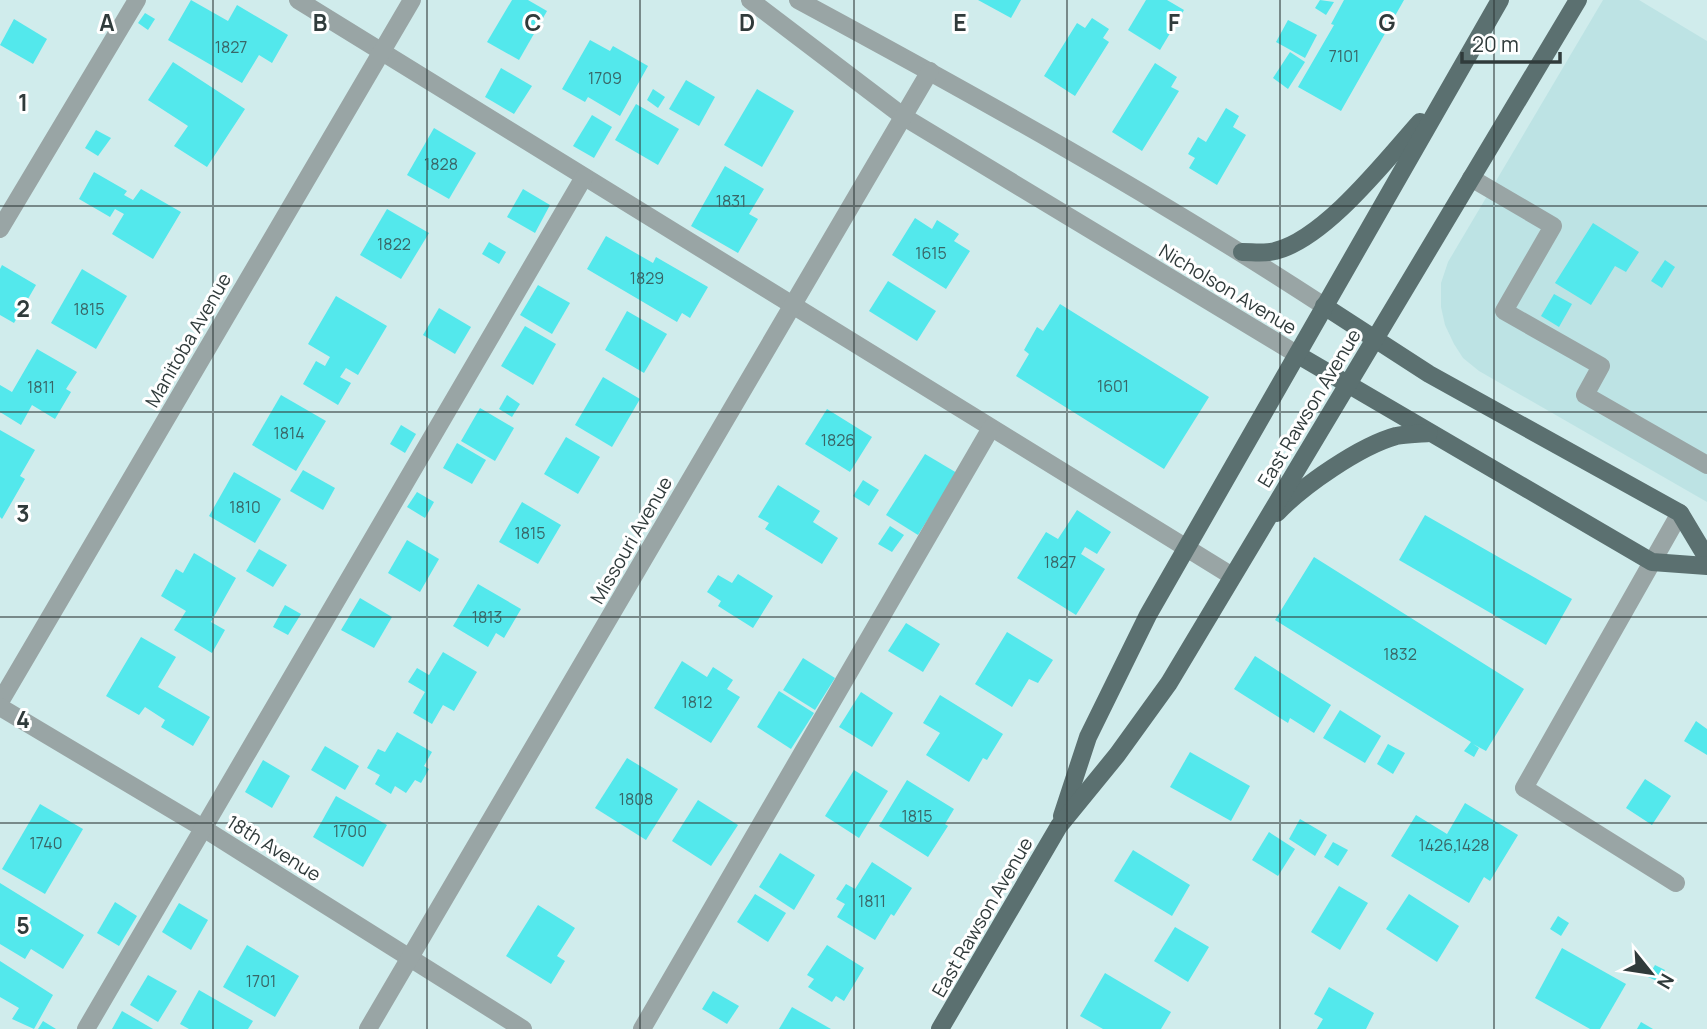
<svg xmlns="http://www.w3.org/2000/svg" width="1707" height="1029" font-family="Manrope,sans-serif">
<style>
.built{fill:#bde3e4}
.building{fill:#53e8ec}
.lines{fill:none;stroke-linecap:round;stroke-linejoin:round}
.minor{stroke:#99a5a5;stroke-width:18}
.major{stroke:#5b7070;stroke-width:18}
.grid{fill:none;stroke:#303b3b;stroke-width:2;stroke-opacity:0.55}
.labels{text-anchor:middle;stroke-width:6;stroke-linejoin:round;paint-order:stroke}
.number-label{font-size:16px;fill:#396667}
.street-label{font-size:19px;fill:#303b3b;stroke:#fff}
.grid-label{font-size:23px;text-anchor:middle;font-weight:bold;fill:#303b3b;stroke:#fff;stroke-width:6;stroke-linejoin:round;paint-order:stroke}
</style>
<rect width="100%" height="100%" fill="#d0ecec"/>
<!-- built -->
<polygon class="built" points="1603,0 1639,0 1707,41 1707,502 1479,371 1463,358 1454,344 1445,325 1441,307 1441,283 1448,262"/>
<!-- building -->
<g class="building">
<polygon points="191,0 228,21 237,5 288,35 272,63 259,55 242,83 168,40"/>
<polygon points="512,0 528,0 547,11 519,60 487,42"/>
<polygon points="978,0 1021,0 1011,18"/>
<polygon points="1146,0 1167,0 1184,10 1160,50 1128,30"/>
<polygon points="1320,0 1334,2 1326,15 1315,8"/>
<polygon points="1344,0 1404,0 1341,111 1298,87 1334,25 1331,24"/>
<polygon points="145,13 155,19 148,30 138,23"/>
<polygon points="1092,18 1109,29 1103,38 1109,42 1075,96 1044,76 1077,23 1085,28"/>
<polygon points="14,19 47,39 33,64 0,45"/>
<polygon points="1288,20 1317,35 1305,58 1276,42"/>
<polygon points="590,40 610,51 613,46 648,66 620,116 588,97 585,102 562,89"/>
<polygon points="1290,52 1305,62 1288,89 1273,78"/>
<polygon points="173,62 245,109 207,167 174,146 188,126 148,100"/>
<polygon points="1155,63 1177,77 1171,87 1179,91 1142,151 1112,132"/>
<polygon points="501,68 532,86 514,114 485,97"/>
<polygon points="686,80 715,97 699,126 669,109"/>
<polygon points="653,89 665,97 658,108 647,100"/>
<polygon points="757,89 794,111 762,167 724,145"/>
<polygon points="636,104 679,129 658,165 615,140"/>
<polygon points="1226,108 1239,116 1233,127 1246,135 1217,185 1189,168 1195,158 1188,154 1198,137 1206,142"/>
<polygon points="592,115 612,127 594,158 573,146"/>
<polygon points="434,128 476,153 449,199 407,175"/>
<polygon points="96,130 111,138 98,156 85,148"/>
<polygon points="725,166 764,189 749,214 758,219 738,253 691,226"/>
<polygon points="94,172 127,191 124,195 133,200 141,189 181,212 153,259 112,234 124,214 115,209 110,217 79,199"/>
<polygon points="523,189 550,205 535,233 507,217"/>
<polygon points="387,209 429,233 401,279 360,255"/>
<polygon points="915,218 932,229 937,220 959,234 954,241 970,251 946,289 892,255"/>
<polygon points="1593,223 1639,252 1626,272 1615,266 1591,305 1555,283"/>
<polygon points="606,236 653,263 656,257 708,287 690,318 682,313 677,322 587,269"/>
<polygon points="489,242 506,252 499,264 482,254"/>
<polygon points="1665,260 1675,267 1662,288 1651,281"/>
<polygon points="2,265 36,285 14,323 0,315 0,269"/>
<polygon points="82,269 127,296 96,349 51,323"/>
<polygon points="888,281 936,311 917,341 869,311"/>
<polygon points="538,285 570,303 552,334 520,315"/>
<polygon points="1554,294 1572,304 1559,327 1541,316"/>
<polygon points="336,296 387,326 358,375 346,368 340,377 351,383 338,405 303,384 316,361 325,366 330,357 308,344"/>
<polygon points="1060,304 1209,397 1164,469 1016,376 1029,354 1024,350 1037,327 1043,331"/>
<polygon points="439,308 471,327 455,354 423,335"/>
<polygon points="627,311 667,334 644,373 605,350"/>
<polygon points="525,326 556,344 533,385 501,366"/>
<polygon points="37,349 77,372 66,389 71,392 55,419 32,405 21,425 0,412 0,385 12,392"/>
<polygon points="603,377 640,399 612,447 575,425"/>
<polygon points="281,395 326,421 296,471 252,445"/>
<polygon points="507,395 520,404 512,417 499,409"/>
<polygon points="480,408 514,428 495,461 461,441"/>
<polygon points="827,409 872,437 850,472 805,444"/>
<polygon points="401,425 416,434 405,453 390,444"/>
<polygon points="0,430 35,450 20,476 25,479 2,519 0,517"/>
<polygon points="566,437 600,457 578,494 544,474"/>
<polygon points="457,443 486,460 472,484 443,468"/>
<polygon points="925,454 957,473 918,535 886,515"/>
<polygon points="303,470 335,488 323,510 290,491"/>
<polygon points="234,472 281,499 255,543 209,516"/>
<polygon points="863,480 879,490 869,506 853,496"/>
<polygon points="778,485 820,511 813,522 838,538 822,564 765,529 769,523 758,517"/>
<polygon points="417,492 434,502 425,518 407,507"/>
<polygon points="522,502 561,525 538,564 499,542"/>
<polygon points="1077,510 1111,532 1097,554 1085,547 1081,554 1105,569 1076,615 1017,578 1046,532 1058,539"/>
<polygon points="1425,515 1572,599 1546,645 1399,560"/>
<polygon points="890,526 904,535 892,552 878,544"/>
<polygon points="407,540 439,559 420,592 388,573"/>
<polygon points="259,549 287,565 273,587 246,571"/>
<polygon points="194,553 236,578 211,622 225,630 212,653 174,630 186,611 161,596 176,569 183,573"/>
<polygon points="1314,557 1524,689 1486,751 1473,744 1479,748 1474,757 1464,751 1471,742 1275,620"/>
<polygon points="738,574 773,596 753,628 718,606 721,601 707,592 718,575 732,583"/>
<polygon points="478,584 521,609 504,638 496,633 488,647 453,626"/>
<polygon points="360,598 392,617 374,648 341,630"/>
<polygon points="285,605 301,614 288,635 273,627"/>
<polygon points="906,623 940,644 923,672 888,651"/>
<polygon points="1007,632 1053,660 1038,683 1029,679 1012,707 975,684"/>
<polygon points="141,637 176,657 158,687 210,717 193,746 161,727 165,720 145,707 139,715 106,696"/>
<polygon points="443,652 477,672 454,711 443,705 432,724 413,713 425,692 408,682 417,668 429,675"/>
<polygon points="1255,656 1331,705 1314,733 1290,718 1288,723 1234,689"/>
<polygon points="803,658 835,678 815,710 783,690"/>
<polygon points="682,661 707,677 713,667 733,680 727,689 740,697 711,743 654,708"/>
<polygon points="779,691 814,713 791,749 757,727"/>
<polygon points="861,692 893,713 872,747 839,727"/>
<polygon points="940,695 1003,734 987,760 983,758 969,782 926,755 940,733 923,723"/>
<polygon points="1340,710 1381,736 1365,763 1323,738"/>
<polygon points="1696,721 1707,729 1707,755 1684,741"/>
<polygon points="397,732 432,752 424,766 429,769 421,783 415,780 406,793 395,786 391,794 375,784 380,775 367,768 378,749 385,752"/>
<polygon points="1388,744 1405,753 1393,774 1377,764"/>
<polygon points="325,746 359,766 345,790 311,770"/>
<polygon points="1190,752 1250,786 1231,821 1170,787"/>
<polygon points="627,758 678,789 646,840 595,808"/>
<polygon points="263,760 290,776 272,808 245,792"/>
<polygon points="854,770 888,791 859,838 825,816"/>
<polygon points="1645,779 1671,796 1652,825 1626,808"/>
<polygon points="907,780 954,809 945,824 948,826 928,857 879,826"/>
<polygon points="336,796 387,825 363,867 313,837"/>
<polygon points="698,800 738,825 711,866 672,841"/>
<polygon points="1465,803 1518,835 1490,881 1484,877 1469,903 1391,856 1416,815 1447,834"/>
<polygon points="40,804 83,829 45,894 2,869"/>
<polygon points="1300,819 1327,835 1315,856 1289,839"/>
<polygon points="1269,832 1295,849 1278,876 1252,860"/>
<polygon points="1333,842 1348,850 1338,866 1324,857"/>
<polygon points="1133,850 1190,885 1172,916 1114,881"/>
<polygon points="780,853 815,875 794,910 759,887"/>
<polygon points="872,862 912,888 894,916 891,914 875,940 837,917 845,904 836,899 846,884 855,889"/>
<polygon points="0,883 84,935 63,969 31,949 25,959 0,944"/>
<polygon points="1339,886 1368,903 1340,950 1311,932"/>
<polygon points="755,894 786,913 768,942 737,922"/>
<polygon points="1409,894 1459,926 1437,962 1386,929"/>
<polygon points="115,902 137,916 119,946 97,933"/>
<polygon points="179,903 208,920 191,950 162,932"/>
<polygon points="538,905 575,928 557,956 565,961 551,984 506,956"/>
<polygon points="1558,916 1569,923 1561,936 1550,929"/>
<polygon points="1175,927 1209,947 1188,982 1154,961"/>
<polygon points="247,945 299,976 275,1017 223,987"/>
<polygon points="827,945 864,968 844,1001 836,996 832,1002 808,987 814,979 807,975"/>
<polygon points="1562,948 1626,984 1600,1029 1590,1029 1535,998"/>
<polygon points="0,961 53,995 34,1029 12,1019 19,1008 0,997"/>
<polygon points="1655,965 1665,970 1659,982 1648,977"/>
<polygon points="1105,973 1171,1012 1161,1029 1103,1029 1080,1016"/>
<polygon points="148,975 177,991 158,1022 130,1005"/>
<polygon points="1329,987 1374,1013 1366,1029 1317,1029 1323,1019 1314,1014"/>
<polygon points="199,990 253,1021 248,1029 189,1029 180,1024"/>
<polygon points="713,991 739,1006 727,1024 702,1009"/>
<polygon points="792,1007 831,1029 779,1029"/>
<polygon points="122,1011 153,1029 112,1029"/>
<polygon points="43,1021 56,1029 38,1029"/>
<polygon points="1641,1022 1653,1029 1637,1029"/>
</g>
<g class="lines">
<!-- minor -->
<g class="minor">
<polyline points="298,0 1232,576"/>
<polyline points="750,0 904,117 1298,355"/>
<path d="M798,0C976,96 1154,195 1324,306"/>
<polyline points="1471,178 1553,226 1504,311 1601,366 1585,395 1707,465"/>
<polyline points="0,229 137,0"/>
<polyline points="0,702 412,0"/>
<polyline points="0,707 203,828 523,1029"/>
<polyline points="1676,883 1524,788 1680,513"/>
<polyline points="86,1029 584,177"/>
<polyline points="368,1029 930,71"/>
<polyline points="642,1029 991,428"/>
</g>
<!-- major -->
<g class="major">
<path d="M1242,252C1253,252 1265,254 1275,251C1325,239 1386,160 1420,122"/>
<polyline points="1324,306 1429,374 1680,513 1707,558"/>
<polyline points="1298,355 1652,562 1707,566"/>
<path d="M1277,513C1302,486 1360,446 1396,436C1406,434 1418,434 1429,433"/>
<polyline points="1062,816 1088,737 1148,615 1500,0"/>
<polyline points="940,1029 1059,826 1117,755 1169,683 1578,0"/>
</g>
</g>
<!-- grid -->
<path class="grid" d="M213,0V1029M427,0V1029M640,0V1029M854,0V1029M1067,0V1029M1280,0V1029M1494,0V1029M0,206H1707M0,412H1707M0,617H1707M0,823H1707"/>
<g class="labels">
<!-- number labels -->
<g class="number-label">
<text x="231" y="53">1827</text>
<text x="1344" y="62">7101</text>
<text x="605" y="84">1709</text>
<text x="441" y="170">1828</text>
<text x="731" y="207">1831</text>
<text x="394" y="250">1822</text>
<text x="931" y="259">1615</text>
<text x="647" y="284">1829</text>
<text x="89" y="315">1815</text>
<text x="1113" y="392">1601</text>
<text x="41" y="393">1811</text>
<text x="289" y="439">1814</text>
<text x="838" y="446">1826</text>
<text x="245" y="513">1810</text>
<text x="530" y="539">1815</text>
<text x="1060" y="568">1827</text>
<text x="487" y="623">1813</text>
<text x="1400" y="660">1832</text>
<text x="697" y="708">1812</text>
<text x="636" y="805">1808</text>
<text x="917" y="822">1815</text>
<text x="350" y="837">1700</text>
<text x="46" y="849">1740</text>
<text x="1454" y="851">1426,1428</text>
<text x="872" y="907">1811</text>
<text x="261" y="987">1701</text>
</g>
<!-- street labels -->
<g class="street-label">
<text transform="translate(1228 289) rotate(31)" y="7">Nicholson Avenue</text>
<text transform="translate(188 340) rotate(-60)" y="7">Manitoba Avenue</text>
<text transform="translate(1309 408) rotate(-59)" y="7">East Rawson Avenue</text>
<text transform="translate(631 540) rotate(-60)" y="7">Missouri Avenue</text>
<text transform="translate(274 848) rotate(32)" y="7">18th Avenue</text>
<text transform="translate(982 917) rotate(-60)" y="7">East Rawson Avenue</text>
</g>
</g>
<g class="grid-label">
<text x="107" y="31">A</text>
<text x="320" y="31">B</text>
<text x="533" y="31">C</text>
<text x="747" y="31">D</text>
<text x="960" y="31">E</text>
<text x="1174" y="31">F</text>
<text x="1387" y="31">G</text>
<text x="23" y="111">1</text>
<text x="23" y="317">2</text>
<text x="23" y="522">3</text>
<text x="23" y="728">4</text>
<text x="23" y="934">5</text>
</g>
<!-- north arrow -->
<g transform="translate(1651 973) rotate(120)" stroke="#ffffff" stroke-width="5" paint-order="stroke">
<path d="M0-5L12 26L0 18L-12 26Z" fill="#303b3b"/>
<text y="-10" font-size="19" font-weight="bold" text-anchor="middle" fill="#303b3b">N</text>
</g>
<!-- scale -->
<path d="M1462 52v10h98v-10" fill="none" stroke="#303b3b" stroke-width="3.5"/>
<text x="1472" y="52" font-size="21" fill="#303b3b" stroke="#ffffff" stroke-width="5" paint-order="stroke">20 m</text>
</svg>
